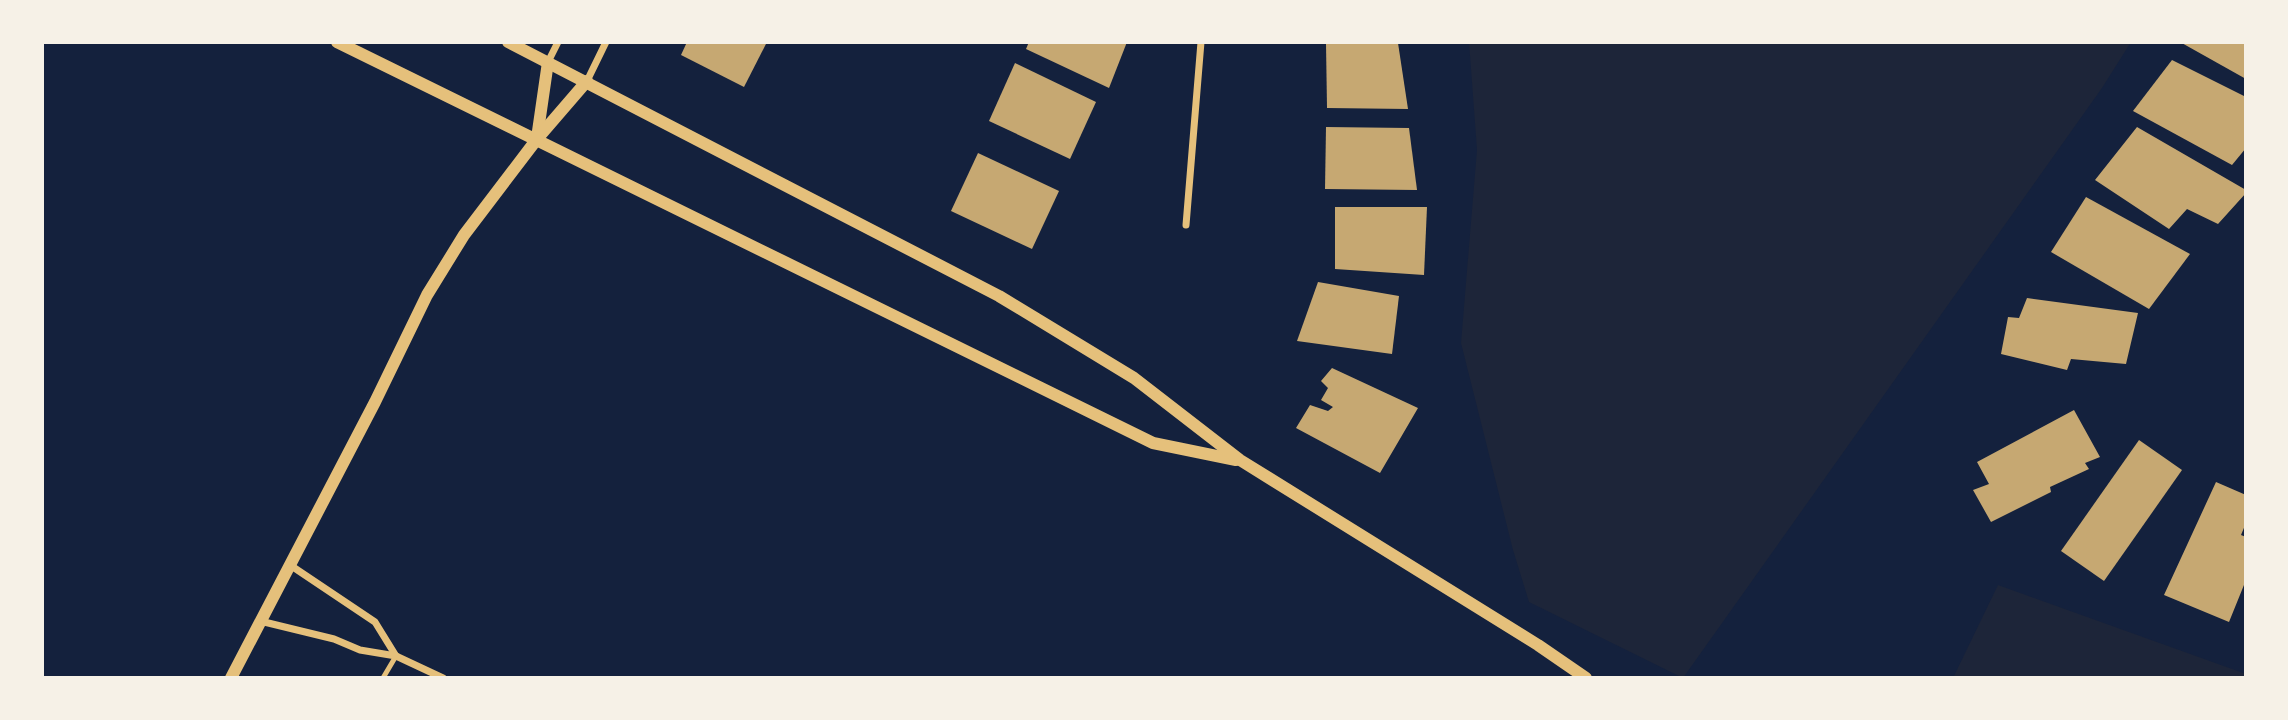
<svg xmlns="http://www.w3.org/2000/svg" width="2288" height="720" font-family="Overpass,sans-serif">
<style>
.green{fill:#1d2539}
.building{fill:#c6a872}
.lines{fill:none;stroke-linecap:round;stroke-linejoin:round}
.service{stroke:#e5c07b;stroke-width:5}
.minor{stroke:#e5c07b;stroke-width:7}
.tertiary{stroke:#e5c07b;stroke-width:12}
</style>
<rect width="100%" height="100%" fill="#14213d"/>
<!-- green -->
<g class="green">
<polygon points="1469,42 2131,42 2102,88 1683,678 1529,602 1513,550 1461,343 1477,150"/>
<polygon points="1998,585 2246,674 2246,678 1953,678"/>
</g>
<!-- building -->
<g class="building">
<polygon points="687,42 767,42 744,87 681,55"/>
<polygon points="1029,42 1127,42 1109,88 1026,49"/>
<polygon points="2180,42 2246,42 2246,79"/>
<polygon points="1398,43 1408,109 1327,108 1326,44"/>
<polygon points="2172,60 2246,97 2246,148 2232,165 2133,111"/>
<polygon points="1015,63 1096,102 1070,159 989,121"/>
<polygon points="1326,127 1409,128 1417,190 1325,189"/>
<polygon points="2137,127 2246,190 2246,193 2218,224 2187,209 2169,229 2095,180"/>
<polygon points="978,153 1059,191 1032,249 951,211"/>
<polygon points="2086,197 2190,254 2149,309 2051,252"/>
<polygon points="1335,207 1427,207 1424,275 1335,269"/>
<polygon points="1318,282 1399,296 1392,354 1297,341"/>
<polygon points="2027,298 2138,313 2126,364 2071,359 2067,370 2001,354 2008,317 2019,318"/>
<polygon points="1332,368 1418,408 1380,473 1296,428 1310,405 1328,411 1333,407 1321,400 1328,388 1321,381"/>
<polygon points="2074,410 2100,457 2085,463 2089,469 2050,487 2051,492 1991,522 1973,490 1989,484 1977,462"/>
<polygon points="2139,440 2182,470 2104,581 2061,551"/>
<polygon points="2216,482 2246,495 2246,523 2241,535 2246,537 2246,580 2229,622 2164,595"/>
</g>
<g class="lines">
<!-- service -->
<polyline class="service" points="383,678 396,656"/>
<!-- minor -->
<g class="minor">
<polyline points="548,62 558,42"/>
<polyline points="587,81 606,42"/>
<polyline points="1186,225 1201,42"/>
<polyline points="290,565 375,622 396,656"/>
<polyline points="260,621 334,639 360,650 396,656 443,678"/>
</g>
<!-- tertiary -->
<g class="tertiary">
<polyline points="337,42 1153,443 1236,460"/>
<polyline points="508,42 999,296 1134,378 1240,460 1538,645 1586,678"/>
<polyline points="537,138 548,62"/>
<polyline points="231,678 375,402 427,295 464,235 537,139 587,81"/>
</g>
</g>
<!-- border -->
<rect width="2288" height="720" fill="none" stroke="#f6f1e7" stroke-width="88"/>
</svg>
